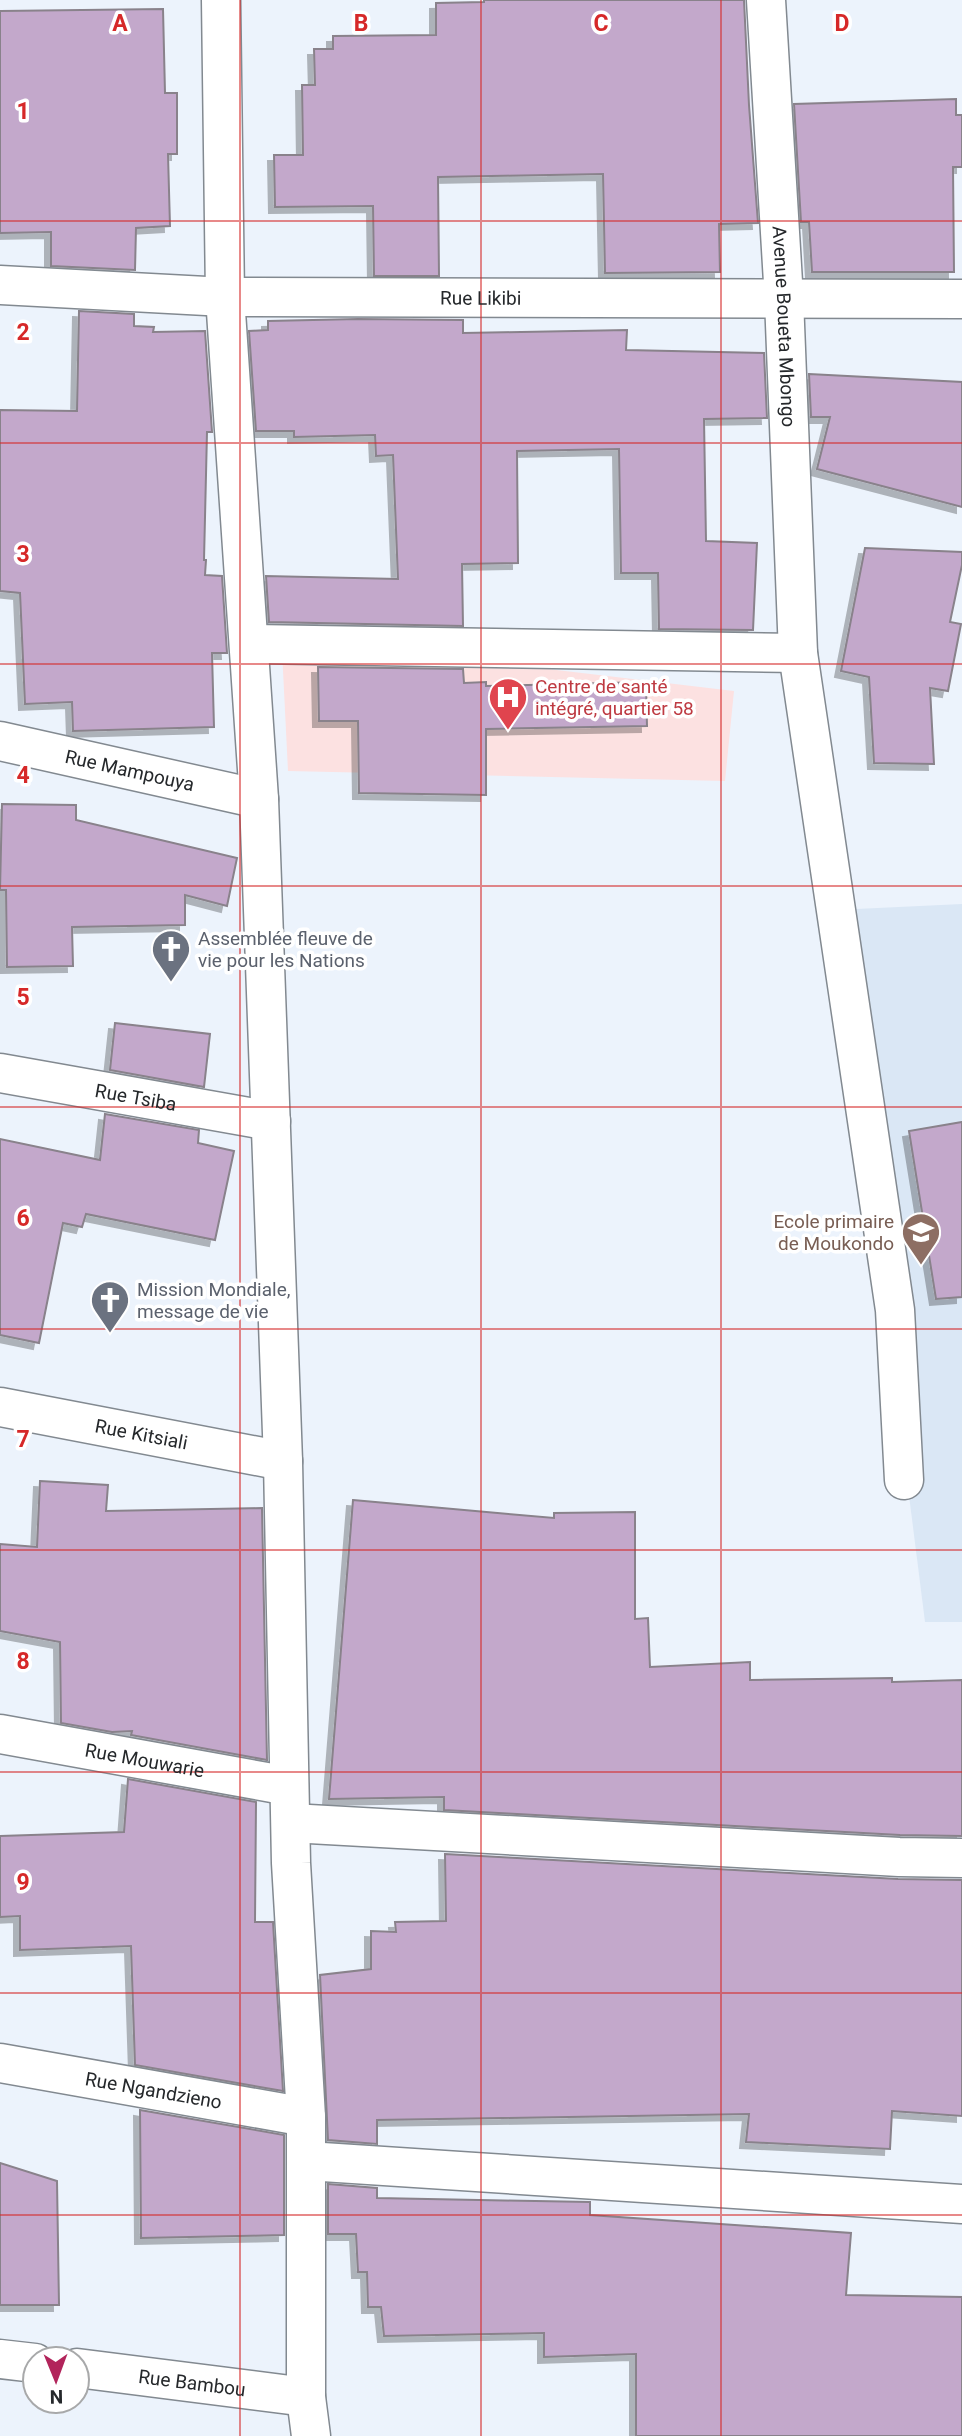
<svg xmlns="http://www.w3.org/2000/svg" width="962" height="2436" font-family="Roboto,sans-serif">
<style>
.built{fill:#dae7f5}
.medical{fill:#fce1e1}
.building{fill:#c3a8cb;stroke:#89828b;stroke-width:2;filter:url(#shadow)}
.lines{fill:none;stroke-linecap:round;stroke-linejoin:round}
.minor-casing{stroke:#828990;stroke-width:41}
.minor{stroke:#fff;stroke-width:38}
.grid{fill:none;stroke:#d62828;stroke-width:2;stroke-opacity:0.55}
.labels{text-anchor:middle;stroke-width:7;stroke-linejoin:round;paint-order:stroke}
.street-label{font-size:19px;fill:#25282b;stroke:#fff}
.health-label{font-size:19px;fill:#be3a42;stroke:#fff;text-anchor:start}
.worship-label{font-size:19px;fill:#5b616d;stroke:#fff;text-anchor:start}
.education-label{font-size:19px;fill:#785e54;stroke:#fff;text-anchor:end}
.grid-label{font-size:23px;text-anchor:middle;font-weight:bold;fill:#d62828;stroke:#fff;stroke-width:7;stroke-linejoin:round;paint-order:stroke}
</style>
<defs>
<filter id="shadow"><feDropShadow dx="-6" dy="6" stdDeviation="0" flood-color="#0004"/></filter>
</defs>
<rect width="100%" height="100%" fill="#ecf3fc"/>
<!-- built -->
<polygon class="built" points="962,904 962,1622 925,1622 835,910"/>
<!-- medical -->
<polygon class="medical" points="282,650 498,663 734,691 725,781 288,771"/>
<!-- building -->
<g class="building">
<polygon points="484,0 744,0 749,105 758,223 719,224 720,272 605,273 603,174 438,177 439,276 374,276 373,206 275,207 274,155 303,155 302,85 315,85 314,49 333,49 333,36 436,35 436,3 484,2"/>
<polygon points="163,9 165,93 177,93 177,154 168,154 170,226 136,228 135,270 51,266 51,232 0,233 0,11"/>
<polygon points="956,99 956,115 962,115 962,167 953,167 954,272 812,272 809,222 801,222 794,104"/>
<polygon points="79,311 134,314 134,326 154,327 153,332 205,331 212,432 207,432 204,560 206,560 205,575 222,576 227,653 212,653 214,727 73,731 72,702 25,704 20,593 0,591 0,410 77,411"/>
<polygon points="358,319 463,320 463,333 627,330 626,350 764,353 767,418 704,419 706,541 757,543 753,630 659,629 658,573 621,573 619,449 517,451 518,563 462,564 463,626 269,622 266,576 398,579 393,455 376,456 375,435 294,437 294,431 256,431 249,331 268,330 268,321"/>
<polygon points="809,374 962,382 962,507 817,469 830,417 811,417"/>
<polygon points="865,548 962,552 962,565 950,622 961,624 948,691 930,688 934,764 874,763 869,677 841,671"/>
<polygon points="318,667 463,669 464,683 486,682 486,686 646,682 647,726 486,729 486,795 359,793 358,721 319,721"/>
<polygon points="2,804 76,805 76,820 237,858 227,906 185,895 185,925 72,927 73,966 7,967 6,890 0,890"/>
<polygon points="115,1023 210,1034 204,1087 110,1070"/>
<polygon points="105,1114 199,1130 198,1143 234,1151 215,1240 86,1214 82,1227 63,1223 39,1343 0,1335 0,1139 100,1160"/>
<polygon points="962,1122 962,1297 936,1299 909,1131"/>
<polygon points="40,1481 108,1485 106,1511 262,1508 267,1760 131,1735 132,1731 112,1732 61,1723 60,1642 0,1631 0,1544 37,1547"/>
<polygon points="353,1500 554,1518 554,1513 635,1512 635,1619 648,1618 650,1667 750,1662 750,1680 892,1678 892,1682 962,1680 962,1836 900,1835 444,1810 444,1797 329,1799"/>
<polygon points="128,1779 256,1802 255,1922 273,1922 283,2091 135,2065 131,1946 20,1950 20,1916 0,1917 0,1836 124,1832"/>
<polygon points="445,1854 898,1879 962,1880 962,2116 892,2111 890,2149 746,2142 749,2114 377,2120 377,2144 328,2140 320,1975 371,1969 371,1931 396,1932 395,1922 446,1921"/>
<polygon points="140,2110 284,2135 284,2235 141,2238"/>
<polygon points="0,2163 57,2181 59,2305 0,2305"/>
<polygon points="328,2184 377,2188 377,2198 590,2202 590,2215 851,2233 846,2295 962,2297 962,2436 636,2436 636,2354 544,2357 544,2333 384,2336 381,2307 368,2307 367,2272 358,2272 356,2234 328,2234"/>
</g>
<g class="lines">
<!-- minor casing -->
<g class="minor-casing">
<g id="minor">
<polyline points="221,0 225,297 259,799 283,1461 291,1863 306,2117 306,2397 311,2436"/>
<path id="s1" d="M766,0L784,299L798,653L895,1310L904,1480"/>
<path id="s2" d="M0,285L225,297L962,299"/>
<polyline points="250,644 798,653"/>
<path id="s3" d="M0,741L259,799"/>
<path id="s4" d="M0,1073L271,1121"/>
<path id="s5" d="M0,1407L283,1461"/>
<path id="s6" d="M0,1734L289,1786"/>
<polyline points="291,1823 899,1857 962,1858"/>
<path id="s7" d="M0,2063L306,2117"/>
<polyline points="307,2161 962,2204"/>
<polyline points="0,2359 35,2363"/>
<path id="s8" d="M77,2368L306,2397"/>
</g>
</g>
<!-- minor -->
<use href="#minor" class="minor"/>
</g>
<!-- grid -->
<path class="grid" d="M240,0V2436M481,0V2436M721,0V2436M0,221H962M0,443H962M0,664H962M0,886H962M0,1107H962M0,1329H962M0,1550H962M0,1772H962M0,1993H962M0,2215H962"/>
<!-- icons -->
<defs>
<g id="hospital-pin" transform="scale(2.0125)"><path d="M0 17L-7.5 6A9.5 9.5 0 1 1 7.5 6Z" fill="#e0444e" stroke="#fff"/><path d="M-5-5h3v3.5h4V-5h3V5h-3V1.5h-4V5h-3Z" fill="#fff"/></g>
<g id="church-pin" transform="scale(2.0125)"><path d="M0 17L-7.5 6A9.5 9.5 0 1 1 7.5 6Z" fill="#6b7280" stroke="#fff"/><path d="M-1.2-6h2.4v3.5h3.3v2.4h-3.3V6h-2.4V-.1h-3.3v-2.4h3.3Z" fill="#fff"/></g>
<g id="school-pin" transform="scale(2.0125)"><path d="M0 17L-7.5 6A9.5 9.5 0 1 1 7.5 6Z" fill="#8d6e63" stroke="#fff"/><path d="M0-5L7-2L0 1L-7-2ZM-4 1L0 2.5L4 1V4Q0 6-4 4Z" fill="#fff"/></g>
</defs>
<g fill-rule="evenodd">
<use href="#hospital-pin" x="508" y="697"/>
<use href="#church-pin" x="171" y="949"/>
<use href="#school-pin" x="921" y="1232"/>
<use href="#church-pin" x="110" y="1300"/>
</g>
<g class="labels">
<!-- street labels -->
<g class="street-label">
<text dy="7" stroke="none"><textPath href="#s2" startOffset="481">Rue Likibi</textPath></text>
<text dy="7" stroke="none"><textPath href="#s1" startOffset="327">Avenue Boueta Mbongo</textPath></text>
<text dy="7" stroke="none"><textPath href="#s3" startOffset="133">Rue Mampouya</textPath></text>
<text dy="7" stroke="none"><textPath href="#s4" startOffset="138">Rue Tsiba</textPath></text>
<text dy="7" stroke="none"><textPath href="#s5" startOffset="144">Rue Kitsiali</textPath></text>
<text dy="7" stroke="none"><textPath href="#s6" startOffset="147">Rue Mouwarie</textPath></text>
<text dy="7" stroke="none"><textPath href="#s7" startOffset="156">Rue Ngandzieno</textPath></text>
<text dy="7" stroke="none"><textPath href="#s8" startOffset="116">Rue Bambou</textPath></text>
</g>
<!-- health labels -->
<g class="health-label">
<text x="535" y="693">Centre de santé<tspan x="535" dy="22">intégré, quartier 58</tspan></text>
</g>
<!-- worship labels -->
<g class="worship-label">
<text x="198" y="945">Assemblée fleuve de<tspan x="198" dy="22">vie pour les Nations</tspan></text>
<text x="137" y="1296">Mission Mondiale,<tspan x="137" dy="22">message de vie</tspan></text>
</g>
<!-- education labels -->
<g class="education-label">
<text x="894" y="1228">Ecole primaire<tspan x="894" dy="22">de Moukondo</tspan></text>
</g>
</g>
<g class="grid-label">
<text x="120" y="31">A</text>
<text x="361" y="31">B</text>
<text x="601" y="31">C</text>
<text x="842" y="31">D</text>
<text x="23" y="119">1</text>
<text x="23" y="340">2</text>
<text x="23" y="562">3</text>
<text x="23" y="783">4</text>
<text x="23" y="1005">5</text>
<text x="23" y="1226">6</text>
<text x="23" y="1447">7</text>
<text x="23" y="1669">8</text>
<text x="23" y="1890">9</text>
</g>
<!-- north arrow -->
<g transform="translate(56 2380) rotate(179)"><circle r="33" fill="#ffffff" stroke="#a8a9aa" stroke-width="2"/>
<path d="M0-5L12 26L0 18L-12 26Z" fill="#b2245b"/>
<text y="-10" font-size="19" font-weight="bold" text-anchor="middle" fill="#25282b">N</text>
</g>
</svg>
